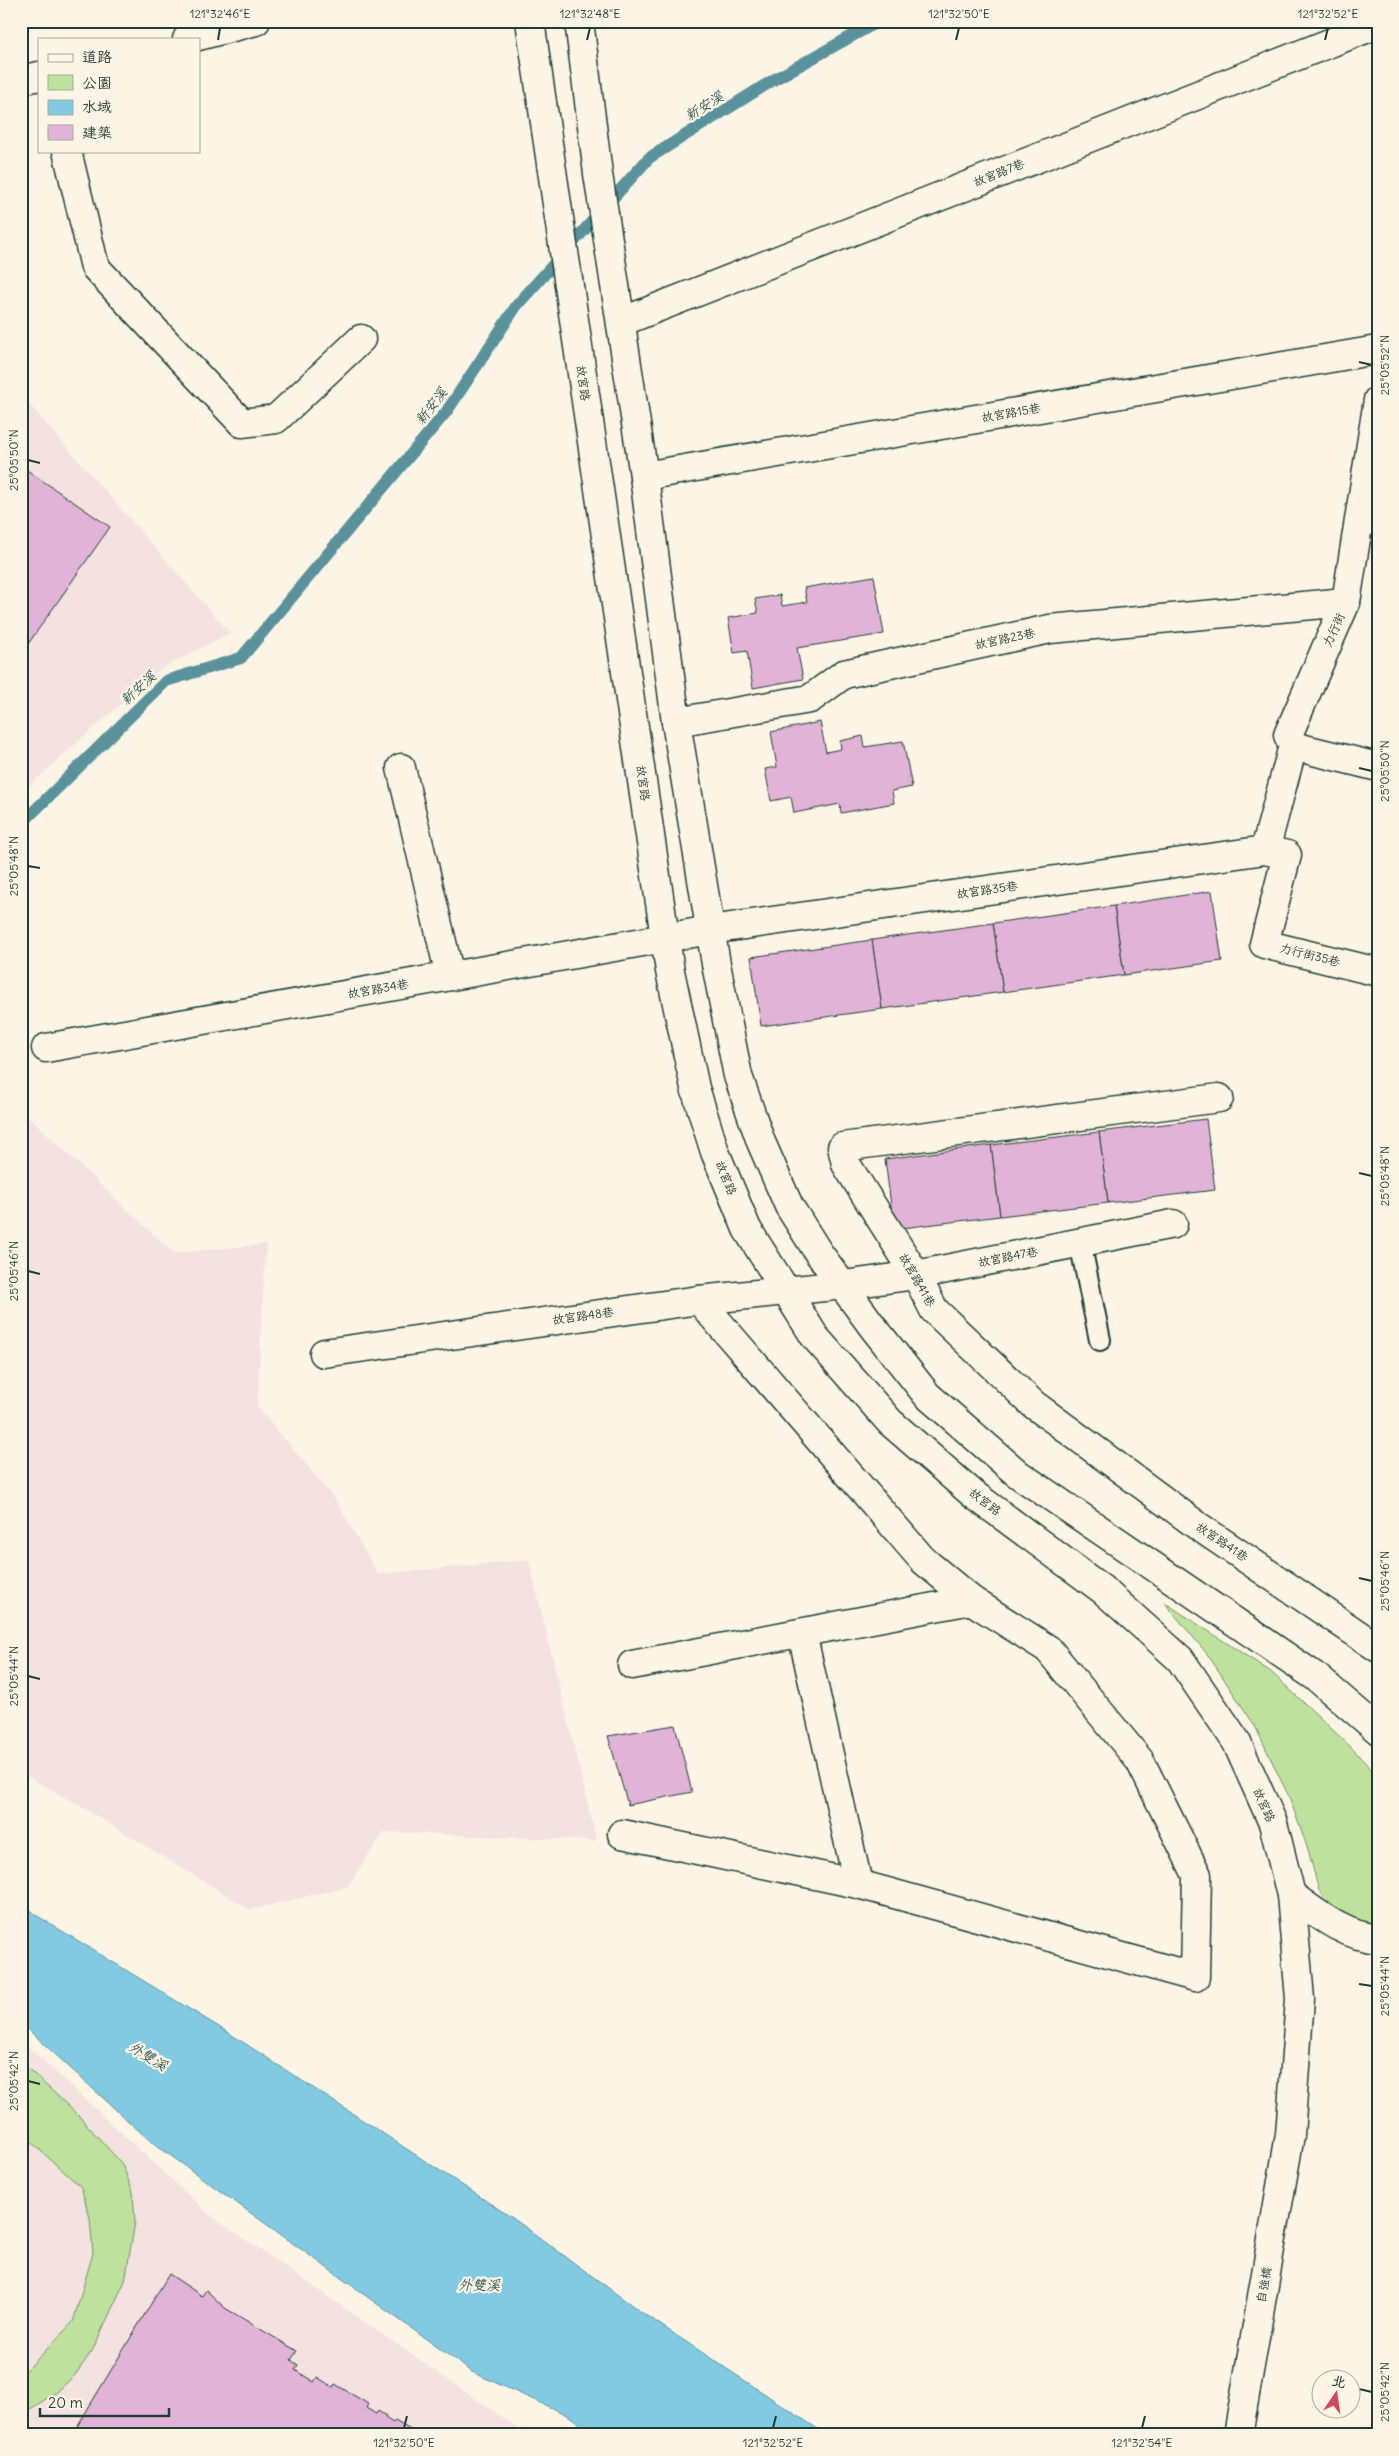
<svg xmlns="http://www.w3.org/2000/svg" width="1399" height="2456" font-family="Delius,'LXGW WenKai TC',sans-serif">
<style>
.built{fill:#f4e2e1}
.green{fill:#bee29d;stroke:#6e9068}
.water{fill:#81cae2;stroke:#5a929c}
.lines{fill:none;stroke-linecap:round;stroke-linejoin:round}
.stream{stroke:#5a929c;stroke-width:12}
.building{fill:#e1b4d7;stroke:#1f3d34}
.service-casing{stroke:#1f3d34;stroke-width:24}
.minor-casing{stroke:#1f3d34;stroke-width:31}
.secondary-casing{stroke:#1f3d34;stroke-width:31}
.service{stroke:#fcf5e5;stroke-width:20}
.minor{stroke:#fcf5e5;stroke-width:28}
.secondary{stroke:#fcf5e5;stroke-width:28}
.ticks{fill:none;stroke:#1f3d34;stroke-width:2}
.labels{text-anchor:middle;stroke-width:4.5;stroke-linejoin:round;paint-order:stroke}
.street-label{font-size:12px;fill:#1f3d34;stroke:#fcf5e5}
.water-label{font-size:14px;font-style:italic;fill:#335957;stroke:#fcf5e5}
.neatline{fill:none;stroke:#1f3d34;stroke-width:2}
.ticks-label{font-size:12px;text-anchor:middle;fill:#1f3d34}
</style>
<rect width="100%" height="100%" fill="#fcf5e5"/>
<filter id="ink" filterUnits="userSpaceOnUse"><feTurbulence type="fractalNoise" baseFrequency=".02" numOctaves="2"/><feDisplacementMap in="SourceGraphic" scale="10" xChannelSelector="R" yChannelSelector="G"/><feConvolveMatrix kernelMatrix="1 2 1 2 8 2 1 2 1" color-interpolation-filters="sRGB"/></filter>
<g filter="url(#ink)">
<!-- built -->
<g class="built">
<polygon points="21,395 230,633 159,670 21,793"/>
<polygon points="21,1109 173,1253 266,1244 257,1406 335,1499 378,1574 529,1560 597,1841 384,1832 347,1887 250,1910 82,1807 21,1773"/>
<polygon points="21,2040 210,2215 528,2435 21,2435"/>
</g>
<!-- green -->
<g class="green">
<polygon points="1164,1602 1271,1672 1351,1747 1378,1777 1378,1925 1340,1915 1319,1891 1309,1853 1290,1799 1255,1726 1208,1655"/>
<polygon points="21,2062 79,2116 122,2164 133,2192 135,2222 125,2281 92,2351 76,2374 57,2392 21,2415 21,2376 73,2322 93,2253 90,2218 81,2187 21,2133"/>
</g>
<!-- water -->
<polygon class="water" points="21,1901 36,1915 232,2035 514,2219 644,2314 827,2435 596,2435 569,2416 472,2372 149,2140 21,2023"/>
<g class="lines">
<!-- stream -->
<polyline class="stream" points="21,824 166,681 241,658 447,411 517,305 649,158 775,79 879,21"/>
</g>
<!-- building -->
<g class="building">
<polygon points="21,466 110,527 21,654"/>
<polygon points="874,576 884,634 797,648 803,679 753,688 747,651 734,653 728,618 758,613 755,599 780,595 782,606 807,602 804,588"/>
<polygon points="820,722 826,752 841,749 840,741 863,736 865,747 903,741 912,787 892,791 894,803 841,813 840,804 794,813 791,797 771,801 765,769 777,767 771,732"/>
<polygon points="1212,891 1222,961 1124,975 1114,906"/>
<polygon points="1114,906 1124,975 1003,992 993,923"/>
<polygon points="993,923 1003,992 882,1009 872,940"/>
<polygon points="872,940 882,1009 761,1026 751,957"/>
<polygon points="1206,1119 1215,1190 1108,1203 1099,1132"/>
<polygon points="1099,1132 1108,1203 1000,1216 991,1145"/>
<polygon points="991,1145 1000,1216 894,1229 885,1159"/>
<polygon points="675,1725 692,1792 628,1805 608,1736"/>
<polygon points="169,2274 202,2296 206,2290 225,2308 297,2351 291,2360 298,2365 295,2370 314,2382 317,2377 333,2387 335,2384 368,2404 366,2408 376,2414 378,2411 386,2416 385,2418 393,2423 395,2421 419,2435 72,2435"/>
</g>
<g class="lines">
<!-- service casing -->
<g class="service-casing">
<g id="service">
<polyline points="1359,515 1378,527"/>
<polyline points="1080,1242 1100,1340"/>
</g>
</g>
<!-- minor casing -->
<g class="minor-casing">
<g id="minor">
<polyline points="67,151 95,267 242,423 276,419 361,339"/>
<polyline points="621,322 1378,24"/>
<polyline points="644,476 1377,350"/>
<polyline points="676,722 810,699 844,674 1050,629 1346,602"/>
<polyline points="1293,746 1378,767"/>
<polyline points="401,768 450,976"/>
<polyline points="1265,850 1293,746 1288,735 1346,602 1378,400"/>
<polyline points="46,1048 710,930 1265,850 1287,855 1264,944 1378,972"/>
<polyline points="1219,1098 842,1147 846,1164 916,1275 934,1310 1033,1404 1198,1526 1378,1648"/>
<polyline points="324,1353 699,1300 843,1285 916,1275 1173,1224"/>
<polyline points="802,1633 858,1884"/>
<polyline points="632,1665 971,1600"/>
<polyline points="622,1834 858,1884 1195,1977 1197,1875 1140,1761 1048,1649 971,1600 923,1560 699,1300"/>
</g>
</g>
<!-- secondary casing -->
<g class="secondary-casing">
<g id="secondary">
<polyline points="530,21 670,971 695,1088 715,1152 747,1229 815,1337 890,1422 973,1494 1103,1590 1180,1659 1236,1741 1273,1823 1291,1895 1300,1999 1290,2135 1238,2435"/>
<polyline points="579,21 598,174 644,476 676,722 716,964 738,1076 761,1142 789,1206 818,1252 873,1327 927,1395 1018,1474 1316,1677 1378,1730"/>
<polyline points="187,39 256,21"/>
<polyline points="21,80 39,76"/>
<path d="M1291,1895C1318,1914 1344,1936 1378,1939"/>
</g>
</g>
<!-- service -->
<use href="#service" class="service"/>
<!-- minor -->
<use href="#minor" class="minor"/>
<!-- secondary -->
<use href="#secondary" class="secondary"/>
</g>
</g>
<!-- ticks -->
<path class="ticks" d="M218,40L220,28M587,40L590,28M956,40L959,28M1325,40L1328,28M1359,362L1372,365M28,460L40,463M1359,768L1372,771M28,866L40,868M1359,1173L1372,1176M28,1271L40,1274M1359,1578L1372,1581M28,1676L40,1679M1359,1984L1372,1986M28,2081L40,2084M1359,2389L1372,2392M404,2428L407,2416M773,2428L776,2416M1142,2428L1145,2416"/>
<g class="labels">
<!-- street labels -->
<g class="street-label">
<text transform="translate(999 173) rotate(-22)" y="4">故宮路7巷</text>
<text transform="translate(583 383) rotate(82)" y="4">故宮路</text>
<text transform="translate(1011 413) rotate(-10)" y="4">故宮路15巷</text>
<text transform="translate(1334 630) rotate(-66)" y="4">力行街</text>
<text transform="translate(1005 639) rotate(-12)" y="4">故宮路23巷</text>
<text transform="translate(643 783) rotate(82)" y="4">故宮路</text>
<text transform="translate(987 890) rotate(-8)" y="4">故宮路35巷</text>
<text transform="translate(1310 955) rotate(14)" y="4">力行街35巷</text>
<text transform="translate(378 989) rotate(-10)" y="4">故宮路34巷</text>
<text transform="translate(726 1178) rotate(68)" y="4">故宮路</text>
<text transform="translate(1008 1257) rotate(-11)" y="4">故宮路47巷</text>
<text transform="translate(917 1280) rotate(60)" y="4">故宮路41巷</text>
<text transform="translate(583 1316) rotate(-8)" y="4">故宮路48巷</text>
<text transform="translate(985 1502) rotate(37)" y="4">故宮路</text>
<text transform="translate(1222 1542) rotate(34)" y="4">故宮路41巷</text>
<text transform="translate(1264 1805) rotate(66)" y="4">故宮路</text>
<text transform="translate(1264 2285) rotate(-80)" y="4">自強橋</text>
</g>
<!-- water labels -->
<g class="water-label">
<text transform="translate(704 106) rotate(-32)" y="5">新安溪</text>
<text transform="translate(431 406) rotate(-53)" y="5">新安溪</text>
<text transform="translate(138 688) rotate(-43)" y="5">新安溪</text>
<text transform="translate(148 2056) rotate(31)" y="5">外雙溪</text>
<text x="479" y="2290">外雙溪</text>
</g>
</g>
<!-- margin -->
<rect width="1399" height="2456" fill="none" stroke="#fcf5e5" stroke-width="55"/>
<!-- legend -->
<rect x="38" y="38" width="162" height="115" fill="#fcf5e5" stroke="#a4ab9e"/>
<rect x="48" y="54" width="25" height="8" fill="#fcf5e5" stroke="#a4ab9e"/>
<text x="82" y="62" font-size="15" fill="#1f3d34">道路</text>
<rect x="48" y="75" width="25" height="15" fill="#bee29d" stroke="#a4ab9e"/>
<text x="82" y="88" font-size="15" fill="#1f3d34">公園</text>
<rect x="48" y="100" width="25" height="15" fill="#81cae2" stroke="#a4ab9e"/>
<text x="82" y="112" font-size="15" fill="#1f3d34">水域</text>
<rect x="48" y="125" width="25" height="15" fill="#e1b4d7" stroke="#a4ab9e"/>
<text x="82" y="138" font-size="15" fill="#1f3d34">建築</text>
<!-- north arrow -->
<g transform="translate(1336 2394) rotate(13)"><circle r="24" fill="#fcf5e5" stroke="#a4ab9e"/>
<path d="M0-4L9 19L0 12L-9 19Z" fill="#d1495b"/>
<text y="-8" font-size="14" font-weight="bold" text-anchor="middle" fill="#1f3d34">北</text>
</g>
<!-- scale -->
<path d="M40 2408v8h129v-8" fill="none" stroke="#1f3d34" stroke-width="2.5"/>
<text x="48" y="2408" font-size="15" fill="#1f3d34" stroke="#fcf5e5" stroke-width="4" paint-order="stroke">20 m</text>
<rect x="28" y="28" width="1344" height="2400" class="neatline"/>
<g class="ticks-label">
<text x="220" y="18">121°32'46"E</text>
<text x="590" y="18">121°32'48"E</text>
<text x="959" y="18">121°32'50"E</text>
<text x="1328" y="18">121°32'52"E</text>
<text transform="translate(1385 365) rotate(-90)" y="4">25°05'52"N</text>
<text transform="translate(14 460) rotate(-90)" y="4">25°05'50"N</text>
<text transform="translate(1385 771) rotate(-90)" y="4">25°05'50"N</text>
<text transform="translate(14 866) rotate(-90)" y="4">25°05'48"N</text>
<text transform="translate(1385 1176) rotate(-90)" y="4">25°05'48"N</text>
<text transform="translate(14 1271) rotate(-90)" y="4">25°05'46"N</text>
<text transform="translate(1385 1581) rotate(-90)" y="4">25°05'46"N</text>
<text transform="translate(14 1676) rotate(-90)" y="4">25°05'44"N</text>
<text transform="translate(1385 1986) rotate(-90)" y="4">25°05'44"N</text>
<text transform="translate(14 2081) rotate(-90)" y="4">25°05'42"N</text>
<text transform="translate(1385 2392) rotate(-90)" y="4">25°05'42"N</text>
<text x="404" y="2447">121°32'50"E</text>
<text x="773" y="2447">121°32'52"E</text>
<text x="1142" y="2447">121°32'54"E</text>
</g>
</svg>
